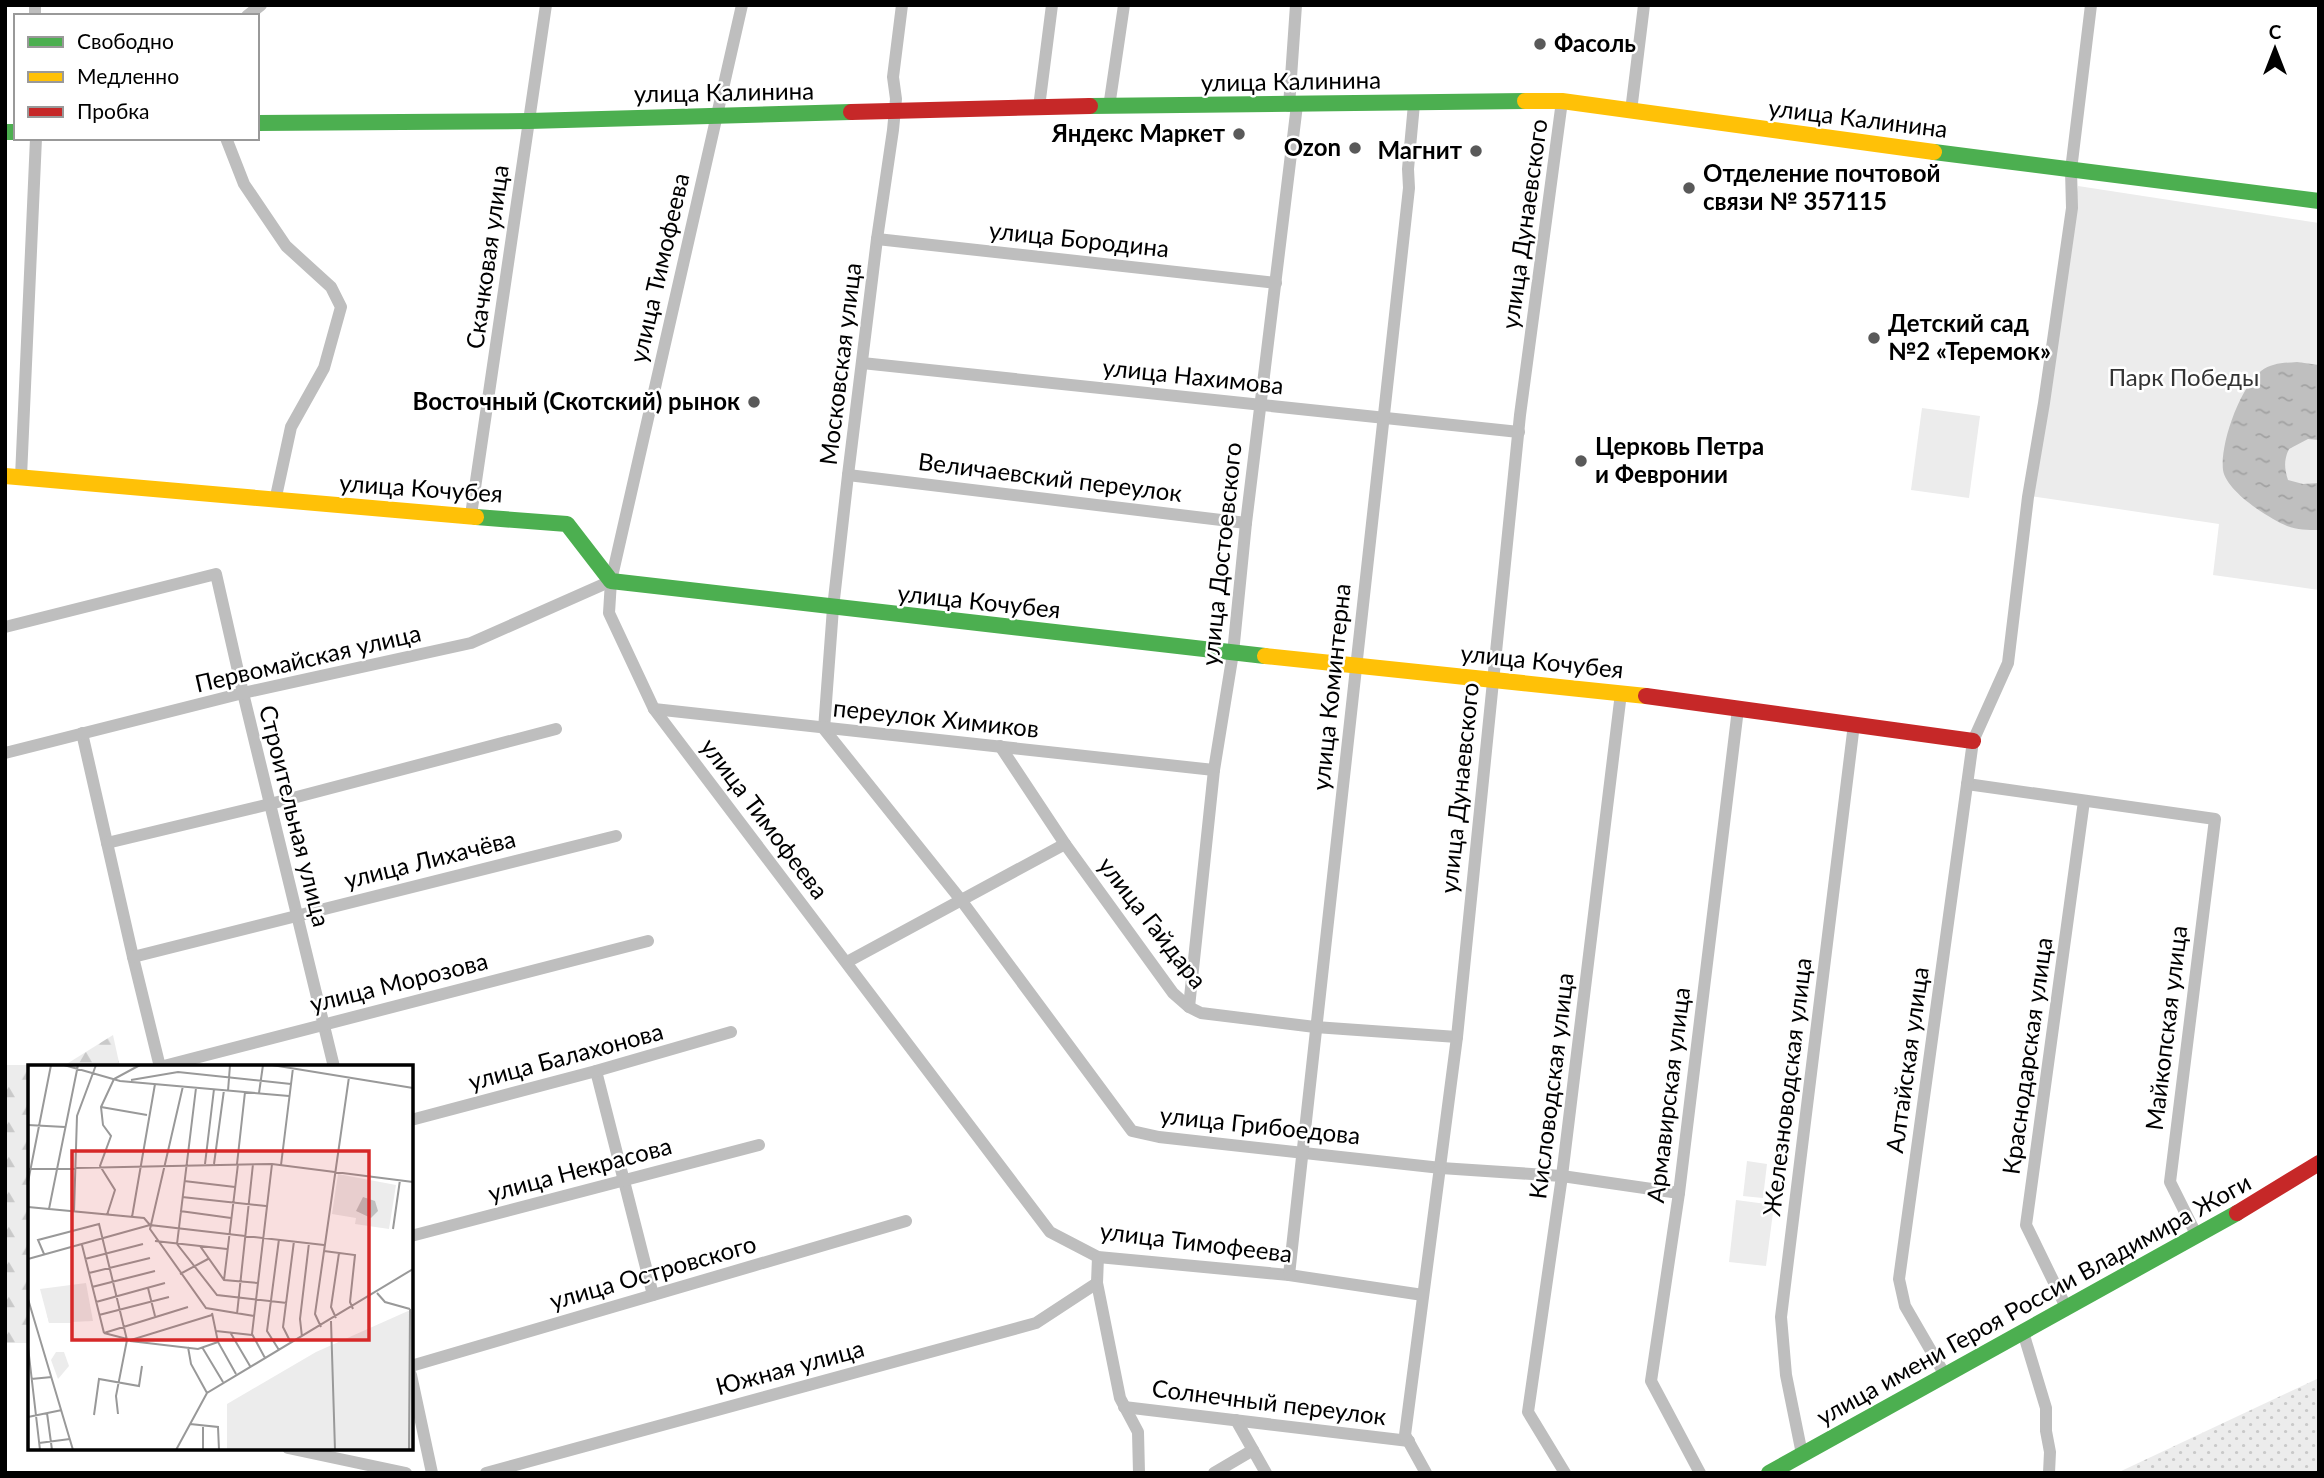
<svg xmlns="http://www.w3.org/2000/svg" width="2324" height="1478" font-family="Lato,sans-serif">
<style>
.grass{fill:url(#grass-dots)}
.forest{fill:url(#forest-firs)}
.park{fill:#ececec}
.water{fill:url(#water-ripples)}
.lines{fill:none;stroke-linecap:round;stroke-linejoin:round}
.street{stroke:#bebebe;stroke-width:12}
.fast{stroke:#4caf50;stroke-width:16}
.slow{stroke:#ffc107;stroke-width:16}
.jam{stroke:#c62828;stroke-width:16}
.poi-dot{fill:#595959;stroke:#fff;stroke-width:2.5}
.labels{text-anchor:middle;stroke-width:5;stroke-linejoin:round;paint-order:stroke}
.poi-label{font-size:24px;font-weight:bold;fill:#000;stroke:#fff;text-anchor:start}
.street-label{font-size:24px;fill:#000;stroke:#fff}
.park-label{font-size:24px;fill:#333;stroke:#fff}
.inset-road{fill:none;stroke:#999;stroke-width:2}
.view{fill:#d62828;fill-opacity:0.15;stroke:#d62828;stroke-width:3.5}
.inset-edge{fill:none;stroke:#000;stroke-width:3.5}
</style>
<defs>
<pattern id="grass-dots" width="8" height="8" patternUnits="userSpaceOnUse" patternTransform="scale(1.75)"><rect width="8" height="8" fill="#ececec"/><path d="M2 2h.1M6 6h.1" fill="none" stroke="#c9c9c9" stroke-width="1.8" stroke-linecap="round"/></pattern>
<pattern id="forest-firs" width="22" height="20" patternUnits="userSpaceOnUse" patternTransform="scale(1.75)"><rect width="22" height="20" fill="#ececec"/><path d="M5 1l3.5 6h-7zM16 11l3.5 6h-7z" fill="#c9c9c9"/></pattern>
<pattern id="water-ripples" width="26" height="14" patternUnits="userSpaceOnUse" patternTransform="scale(1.75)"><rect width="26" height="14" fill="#bfbfbf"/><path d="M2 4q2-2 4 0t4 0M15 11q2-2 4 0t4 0" fill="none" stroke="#a2a2a2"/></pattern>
</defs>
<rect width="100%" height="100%" fill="#fff"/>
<!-- grass -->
<polygon class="grass" points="2319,1378 2319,1473 2117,1473"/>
<!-- forest -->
<polygon class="forest" points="113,1035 120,1067 30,1067 30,1343 5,1343 5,1065 65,1065"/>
<!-- park -->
<g class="park">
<polygon points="2078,186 2319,223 2319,590 2213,575 2219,524 2031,496"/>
<polygon points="1922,408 1980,416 1969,498 1911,490"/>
<polygon points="1747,1161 1767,1164 1763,1198 1743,1196"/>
<polygon points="1736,1200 1774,1205 1766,1266 1729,1262"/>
</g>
<!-- water -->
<path class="water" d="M2297,362L2319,365V440L2308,439L2289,449C2284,459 2284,468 2288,480L2303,484L2319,483V530C2308,530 2297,530 2287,526C2268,518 2226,491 2223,470C2220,444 2240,387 2261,371C2272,363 2283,363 2297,362Z"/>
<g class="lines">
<!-- street -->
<g class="street">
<polyline points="35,5 35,16"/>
<polyline points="742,5 611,581 609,613 654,709 1050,1232 1098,1257 1289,1275 1423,1295"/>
<polyline points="902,5 893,77 896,99 893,130 877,239 848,475 833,608 824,729 961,900 1132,1131 1159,1137 1441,1168 1562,1176 1679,1193"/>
<polyline points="247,16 261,5"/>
<polyline points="1289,106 1296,5"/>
<polyline points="1039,107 1052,5"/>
<polyline points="1109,107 1124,5"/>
<polyline points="1631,111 1644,5"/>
<polyline points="226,138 244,184 286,246 331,287 341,307 324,368 291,427 275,501"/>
<polyline points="877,239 1276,283"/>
<polyline points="862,363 1519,432"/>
<polyline points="848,475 1246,523"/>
<polyline points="21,477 36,138"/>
<polyline points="471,515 546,5"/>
<polyline points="5,627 216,574 243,693 334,1067"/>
<polyline points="654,709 1214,770"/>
<polyline points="82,733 133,957 160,1067"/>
<polyline points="1000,746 1065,844 1173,993 1189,1007 1201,1013 1315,1027 1457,1037"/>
<polyline points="5,753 243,693 471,643 611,581"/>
<polyline points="1967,784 2215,819 2170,1182 2197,1236"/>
<polyline points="107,843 270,804 556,729"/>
<polyline points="133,957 616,836"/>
<polyline points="847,962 1065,844"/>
<polyline points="1189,1007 1214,770 1233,653 1246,523 1297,105"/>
<polyline points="160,1067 648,941"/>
<polyline points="596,1071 653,1295"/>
<polyline points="411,1120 596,1071 731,1032"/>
<polyline points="411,1236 759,1145"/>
<polyline points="1098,1257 1097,1283 1120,1398 1138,1432 1139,1473"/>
<polyline points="1289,1275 1409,188 1408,169 1414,104"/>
<polyline points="2066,1307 2026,1225 2084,801"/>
<polyline points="2023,1332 2046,1408 2046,1431 2050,1452 2049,1473"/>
<polyline points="411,1366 906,1221"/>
<polyline points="411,1375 432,1473"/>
<polyline points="1945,1375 1905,1306 1899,1279 1973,741 2008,663 2028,497 2044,403 2072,208 2071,170 2091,5"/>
<polyline points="1124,1407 1409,1441"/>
<polyline points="1236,1420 1266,1473"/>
<polyline points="288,1448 406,1473"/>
<polyline points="1802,1454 1786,1375 1781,1317 1854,724"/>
<polyline points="486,1473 1036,1323 1097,1283"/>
<polyline points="1214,1473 1253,1450"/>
<polyline points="1426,1473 1405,1435 1457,1037 1520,415 1562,101"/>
<polyline points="1565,1473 1528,1412 1562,1176 1621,693"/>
<polyline points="1700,1473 1651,1381 1679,1193 1738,709"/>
</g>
<!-- fast -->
<g class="fast">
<polyline points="1090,106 1525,101"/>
<polyline points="257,123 529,121 851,112"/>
<polyline points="5,132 16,132"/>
<polyline points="1934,152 2319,201"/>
<polyline points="476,517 567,524 611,581 1265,656"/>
<polyline points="1769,1473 2237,1213"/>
</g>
<!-- slow -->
<g class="slow">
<polyline points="1525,101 1562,101 1934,152"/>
<polyline points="5,476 476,517"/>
<polyline points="1265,656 1646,696"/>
</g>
<!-- jam -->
<g class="jam">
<polyline points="851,112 1090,106"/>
<polyline points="1646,696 1973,741"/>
<polyline points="2237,1213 2319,1163"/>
</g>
</g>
<!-- markers -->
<g class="poi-dot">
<circle cx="1540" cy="44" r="7"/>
<circle cx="1239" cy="134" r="7"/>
<circle cx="1355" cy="148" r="7"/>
<circle cx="1476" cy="151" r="7"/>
<circle cx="1689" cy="188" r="7"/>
<circle cx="1874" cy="338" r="7"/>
<circle cx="754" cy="402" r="7"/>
<circle cx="1581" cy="461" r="7"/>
</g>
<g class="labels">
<!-- poi labels -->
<g class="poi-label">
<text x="1554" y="52">Фасоль</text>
<text x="1225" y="142" text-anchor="end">Яндекс Маркет</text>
<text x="1341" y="156" text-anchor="end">Ozon</text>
<text x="1462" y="159" text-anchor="end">Магнит</text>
<text x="1703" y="182">Отделение почтовой<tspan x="1703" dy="28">связи № 357115</tspan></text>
<text x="1888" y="332">Детский сад<tspan x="1888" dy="28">№2 «Теремок»</tspan></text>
<text x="740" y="410" text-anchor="end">Восточный (Скотский) рынок</text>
<text x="1595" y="455">Церковь Петра<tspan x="1595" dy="28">и Февронии</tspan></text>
</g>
<!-- street labels -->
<g class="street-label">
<text transform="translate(1291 82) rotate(-1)" y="8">улица Калинина</text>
<text transform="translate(724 93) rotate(-1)" y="8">улица Калинина</text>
<text transform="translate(1858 119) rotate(7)" y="8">улица Калинина</text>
<text transform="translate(1525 224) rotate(-82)" y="8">улица Дунаевского</text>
<text transform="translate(1079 240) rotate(6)" y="8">улица Бородина</text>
<text transform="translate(488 257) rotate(-82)" y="8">Скачковая улица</text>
<text transform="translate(660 268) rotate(-77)" y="8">улица Тимофеева</text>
<text transform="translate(841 364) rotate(-83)" y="8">Московская улица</text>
<text transform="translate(1193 377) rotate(6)" y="8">улица Нахимова</text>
<text transform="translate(1050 478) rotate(7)" y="8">Величаевский переулок</text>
<text transform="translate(421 489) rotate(4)" y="8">улица Кочубея</text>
<text transform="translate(1222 554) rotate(-84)" y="8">улица Достоевского</text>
<text transform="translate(979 602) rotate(6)" y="8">улица Кочубея</text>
<text transform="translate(308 659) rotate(-13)" y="8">Первомайская улица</text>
<text transform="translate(1542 662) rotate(6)" y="8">улица Кочубея</text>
<text transform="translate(1332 687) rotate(-84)" y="8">улица Коминтерна</text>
<text transform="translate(936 719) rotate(6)" y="8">переулок Химиков</text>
<text transform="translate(1460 788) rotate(-84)" y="8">улица Дунаевского</text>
<text transform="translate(294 816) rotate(76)" y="8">Строительная улица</text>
<text transform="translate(764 819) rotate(53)" y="8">улица Тимофеева</text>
<text transform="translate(430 860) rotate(-14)" y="8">улица Лихачёва</text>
<text transform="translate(1152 923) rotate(52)" y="8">улица Гайдара</text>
<text transform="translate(399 983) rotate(-14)" y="8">улица Морозова</text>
<text transform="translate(2167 1028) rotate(-83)" y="8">Майкопская улица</text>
<text transform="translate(2028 1056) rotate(-82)" y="8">Краснодарская улица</text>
<text transform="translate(566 1057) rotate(-15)" y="8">улица Балахонова</text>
<text transform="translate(1908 1060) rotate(-82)" y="8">Алтайская улица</text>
<text transform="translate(1552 1086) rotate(-83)" y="8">Кисловодская улица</text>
<text transform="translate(1788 1087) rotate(-83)" y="8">Железноводская улица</text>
<text transform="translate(1669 1095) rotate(-83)" y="8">Армавирская улица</text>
<text transform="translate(1260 1126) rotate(6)" y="8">улица Грибоедова</text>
<text transform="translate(580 1170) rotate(-15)" y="8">улица Некрасова</text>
<text transform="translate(1196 1243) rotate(7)" y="8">улица Тимофеева</text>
<text transform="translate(653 1273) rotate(-16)" y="8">улица Островского</text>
<text transform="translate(2034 1300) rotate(-29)" y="8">улица имени Героя России Владимира Жоги</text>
<text transform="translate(790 1368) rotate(-15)" y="8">Южная улица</text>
<text transform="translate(1269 1403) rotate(7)" y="8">Солнечный переулок</text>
</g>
<!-- park labels -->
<g class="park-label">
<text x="2184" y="386">Парк Победы</text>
</g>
</g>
<!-- overview -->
<g transform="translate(28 1065)">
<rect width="385" height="385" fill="#fff"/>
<path d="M380,246L385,247V385H199V339L288,287Z" fill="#ececec"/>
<path d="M58,218L65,256L21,258L12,224ZM28,287H36L41,301L30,314L23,295Z" fill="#ececec"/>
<path d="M18,245H42L43,258H21Z" fill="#ececec"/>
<path d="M310,109L368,120L361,164L327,159L328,153L304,149Z" fill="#ececec"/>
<path d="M335,132L347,136L350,146L343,153L328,146Z" fill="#bfbfbf"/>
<path class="inset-road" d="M36,0L92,16L261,31M244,0L385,23M103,15L150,7L263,19M155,21L122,164L178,243L226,251M168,23L149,179L189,230L259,238M200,26L202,0M231,28L235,0M73,42L119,50M0,60L37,62M177,99L186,24M186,99L196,25M209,99L217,27M253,100L265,3M0,104L244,99L385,117M156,116L207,122M0,117L23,0M154,132L238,141M0,142L116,153L122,160L296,180M21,144L50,0M152,146L203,153M46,147L49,51L68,0M79,150L87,125L72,101L83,71L75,60L73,42L86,14L112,0M104,152L127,19M365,164L372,115M127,176L199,184M54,180L76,268M172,181L196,215L230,218M296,186L327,190L322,237L325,244M16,189L10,175L71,159L99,275L88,331L90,349M0,194L122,160M57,194L115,179M61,208L122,193M152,209L180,194M196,215L210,99M64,222L127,206M120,223L127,251M349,228L357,237L382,244M0,234L45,385M68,237L137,218M184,248L190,277L208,309M209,249L225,99M71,250L141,232M308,253L303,242L311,188M303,256L307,385M293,262L287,249L321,12M188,266L224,270M202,267L222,301M76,268L103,275L184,250M76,268L160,242M274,272L272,254L281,178M102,276L170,284L190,277M263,278L255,262L266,176M0,282L12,385M160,282L163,299L179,328M174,282L195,317M251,285L239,266L251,174M237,293L224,269L244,99M3,314L24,312M19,348L24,385M66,350L71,314L111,321L114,301M0,352L34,345M162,359L190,362L191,385M11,378L42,374M148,385L179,328L385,204M175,385V360M381,385L382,244"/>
<path class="view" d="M44,86H341V275H44Z"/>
<rect width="385" height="385" class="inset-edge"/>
</g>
<!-- border -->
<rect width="2324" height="1478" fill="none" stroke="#000000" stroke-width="14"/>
<!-- legend -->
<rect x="14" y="14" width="245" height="126" fill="#ffffff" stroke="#999999" stroke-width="2"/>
<rect x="28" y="37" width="35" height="10" fill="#4caf50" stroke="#999999" stroke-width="2"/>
<text x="77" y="49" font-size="21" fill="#000000">Свободно</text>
<rect x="28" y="72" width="35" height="10" fill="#ffc107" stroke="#999999" stroke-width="2"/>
<text x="77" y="84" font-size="21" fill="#000000">Медленно</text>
<rect x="28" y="107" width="35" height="10" fill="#c62828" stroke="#999999" stroke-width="2"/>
<text x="77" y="119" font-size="21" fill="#000000">Пробка</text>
<!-- north arrow -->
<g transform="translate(2275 49)" stroke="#ffffff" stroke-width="5" paint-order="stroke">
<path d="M0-5L12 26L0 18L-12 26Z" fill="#000000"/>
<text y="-10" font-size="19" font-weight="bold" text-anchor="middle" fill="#000000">С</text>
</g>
</svg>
